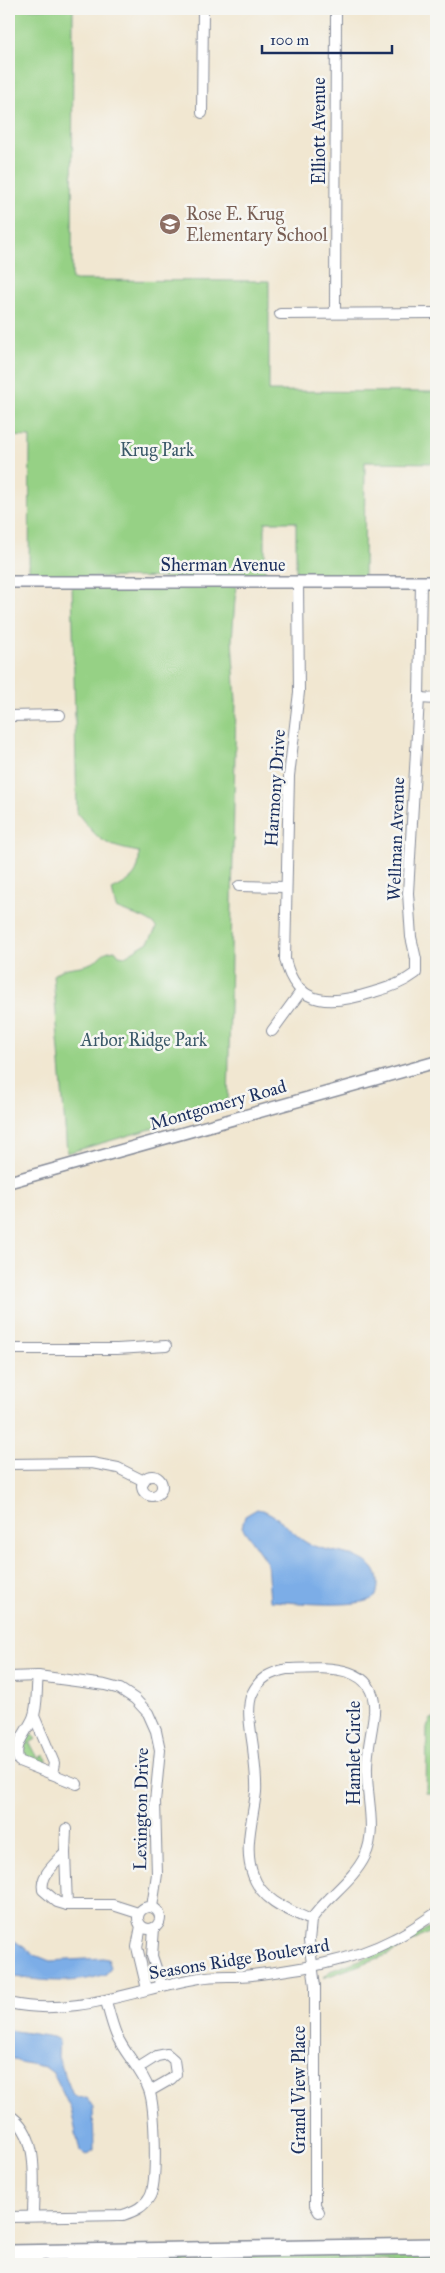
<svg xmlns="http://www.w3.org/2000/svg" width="445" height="2273" font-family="'IM FELL Great Primer',serif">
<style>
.green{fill:#96d185;stroke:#588072}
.water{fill:#7bade7;stroke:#4b6ea2}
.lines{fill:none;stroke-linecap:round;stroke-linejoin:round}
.minor-casing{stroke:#868b98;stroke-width:12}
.tertiary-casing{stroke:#868b98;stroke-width:14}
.primary-casing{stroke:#868b98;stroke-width:18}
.minor{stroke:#fff;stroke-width:10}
.tertiary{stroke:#fff;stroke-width:11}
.primary{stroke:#fff;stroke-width:15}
.labels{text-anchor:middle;stroke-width:5;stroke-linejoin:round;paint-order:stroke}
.street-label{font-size:18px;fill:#1b2f5e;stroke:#f6f6f2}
.education-label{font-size:18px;fill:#785e54;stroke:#f6f6f2;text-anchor:start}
.park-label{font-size:18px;fill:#3a5868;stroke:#f6f6f2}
</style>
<rect width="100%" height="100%" fill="#f6f6f2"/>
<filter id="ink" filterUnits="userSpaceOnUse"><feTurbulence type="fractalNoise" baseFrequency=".02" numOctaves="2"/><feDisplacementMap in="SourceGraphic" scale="10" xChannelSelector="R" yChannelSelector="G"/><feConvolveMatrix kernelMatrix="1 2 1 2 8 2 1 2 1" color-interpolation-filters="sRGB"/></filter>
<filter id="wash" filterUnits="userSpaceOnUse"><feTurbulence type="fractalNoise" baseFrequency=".0096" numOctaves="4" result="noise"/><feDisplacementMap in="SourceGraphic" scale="20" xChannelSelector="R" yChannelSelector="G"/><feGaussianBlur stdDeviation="1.12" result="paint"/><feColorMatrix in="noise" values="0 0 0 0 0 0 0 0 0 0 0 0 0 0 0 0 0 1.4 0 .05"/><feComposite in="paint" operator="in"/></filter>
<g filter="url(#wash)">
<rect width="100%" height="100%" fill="#f1e7d1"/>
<!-- green -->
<g class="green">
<polygon points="9,9 73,9 72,280 269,281 269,391 436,392 436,463 365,462 364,581 296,580 296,522 265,522 265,578 29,577 30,437 9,436"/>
<path d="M72,582L236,586L232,640L236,701L228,1107L67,1153L53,975C68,964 77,969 91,963C101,959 100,951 115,950L119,955L125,956L148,942L157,928C147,916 130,915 116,908L112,890C132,880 140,875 139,852C102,845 100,841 77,813Z"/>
<polygon points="434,1718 434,1724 436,1724 436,1793 426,1793 427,1727 431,1719"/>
<path d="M30,1733L36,1739L30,1743L38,1758L44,1755L47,1760L44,1765L23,1756C18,1747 25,1740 30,1733Z"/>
<polygon points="436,1924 436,1929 387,1955 323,1978 330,1971 390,1949"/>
<polygon points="436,2252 436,2260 412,2262 224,2261 9,2264 9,2259"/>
</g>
<!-- water -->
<g class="water">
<path d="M257,1509C278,1512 289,1532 307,1543C331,1556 390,1550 376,1596C363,1610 291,1602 270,1601L267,1563L242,1527L245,1516Z"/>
<path d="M9,1937L35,1955L50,1961L103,1958L108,1959L111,1967L106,1974C75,1985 41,1981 9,1976Z"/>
<polygon points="9,2030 53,2037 59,2040 58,2057 72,2093 77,2097 87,2098 93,2107 94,2150 86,2155 80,2151 71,2110 53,2073 45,2067 20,2062 9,2057"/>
</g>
</g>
<g filter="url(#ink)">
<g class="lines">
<!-- minor casing -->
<g class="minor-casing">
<g id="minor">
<polyline points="202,113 203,9"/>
<polyline points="335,313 336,9"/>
<polyline points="280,314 436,313"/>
<path d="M298,583L299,692L289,776L285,959C296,1010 336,1004 374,992C390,987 403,983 416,973V959L411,937L408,893L419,698L421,582"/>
<polyline points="419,698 436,699"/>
<polyline points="9,716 60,715"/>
<polyline points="239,886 286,887"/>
<polyline points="272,1031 302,990"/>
<polyline points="9,1349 117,1349 166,1346"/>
<polyline points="9,1464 92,1463 118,1468 144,1481"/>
<circle cx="152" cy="1486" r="10"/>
<path d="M287,1669C321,1668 378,1661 374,1713C372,1733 366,1753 367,1773C367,1800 377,1831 365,1856C353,1881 326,1897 311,1920C288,1910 262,1901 253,1875C243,1849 253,1819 256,1792C257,1778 254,1762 253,1747C251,1732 246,1708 252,1694C260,1677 270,1673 287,1669Z"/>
<path d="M38,1676C36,1689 38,1706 33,1718C27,1732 12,1746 19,1761L77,1784"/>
<polyline points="9,1677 38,1676 105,1685 120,1689 135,1699 148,1713 156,1731 160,1750 155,1802 157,1874 152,1907"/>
<polyline points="34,1716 54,1763 52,1774"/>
<path d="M65,1853L67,1905L57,1902L43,1890C40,1875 55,1864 65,1853Z"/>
<polyline points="65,1853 66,1829"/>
<polyline points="67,1905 113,1905 138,1913"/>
<circle cx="149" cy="1918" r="11"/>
<polyline points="311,1920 309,1941 315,1986 315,2205 319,2212"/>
<polyline points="141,1926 137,1947 147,1989"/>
<polyline points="154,1928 152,1956 162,1986"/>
<path d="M9,2003C74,2018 135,1989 199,1978C216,1975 234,1977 252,1975C300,1969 350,1962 394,1939C409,1932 422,1922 436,1913"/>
<polyline points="138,2068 157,2056 167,2054 174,2060 176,2074 171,2079 150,2091"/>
<path d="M9,2115C41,2134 33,2184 33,2216"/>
<path d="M9,2217L123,2215C135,2211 144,2207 150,2196C158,2182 155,2106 149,2090C142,2069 124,2054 116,2034C112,2024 109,2012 106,2001"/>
</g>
</g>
<!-- tertiary casing -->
<g class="tertiary-casing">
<g id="tertiary">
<polyline points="9,582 436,582"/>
<polyline points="9,1182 436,1062"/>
</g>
</g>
<!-- primary casing -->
<g class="primary-casing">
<polyline id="primary" points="9,2253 436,2246"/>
</g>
<!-- minor -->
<use href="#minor" class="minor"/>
<!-- tertiary -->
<use href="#tertiary" class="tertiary"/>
<!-- primary -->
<use href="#primary" class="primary"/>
</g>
</g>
<!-- icons -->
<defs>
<g id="school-disc" transform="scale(1.125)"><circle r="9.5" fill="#8d6e63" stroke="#f6f6f2"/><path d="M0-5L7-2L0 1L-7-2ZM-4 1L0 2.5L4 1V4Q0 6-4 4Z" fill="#fff"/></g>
</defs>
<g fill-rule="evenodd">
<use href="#school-disc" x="170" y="224"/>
</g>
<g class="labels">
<!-- street labels -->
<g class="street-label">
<text transform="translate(319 131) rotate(-90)" y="6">Elliott Avenue</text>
<text x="223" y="571">Sherman Avenue</text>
<text transform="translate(275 788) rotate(-86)" y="6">Harmony Drive</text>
<text transform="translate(396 839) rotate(-88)" y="6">Wellman Avenue</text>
<text transform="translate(218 1105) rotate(-16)" y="6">Montgomery Road</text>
<text transform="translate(354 1753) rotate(-90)" y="6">Hamlet Circle</text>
<text transform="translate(141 1809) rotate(-89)" y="6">Lexington Drive</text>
<text transform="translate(239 1959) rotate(-9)" y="6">Seasons Ridge Boulevard</text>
<text transform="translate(299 2090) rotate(-90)" y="6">Grand View Place</text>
</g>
<!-- education labels -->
<g class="education-label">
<text x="186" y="220">Rose E. Krug<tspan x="186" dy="21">Elementary School</tspan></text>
</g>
<!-- park labels -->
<g class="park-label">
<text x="157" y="456">Krug Park</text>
<text x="144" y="1046">Arbor Ridge Park</text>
</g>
</g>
<!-- margin -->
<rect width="445" height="2273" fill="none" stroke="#f6f6f2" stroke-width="30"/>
<!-- scale -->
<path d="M262 45v8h130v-8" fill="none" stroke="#1b2f5e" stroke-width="2.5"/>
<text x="270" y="45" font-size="15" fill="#1b2f5e" stroke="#f6f6f2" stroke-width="4" paint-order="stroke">100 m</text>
</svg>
